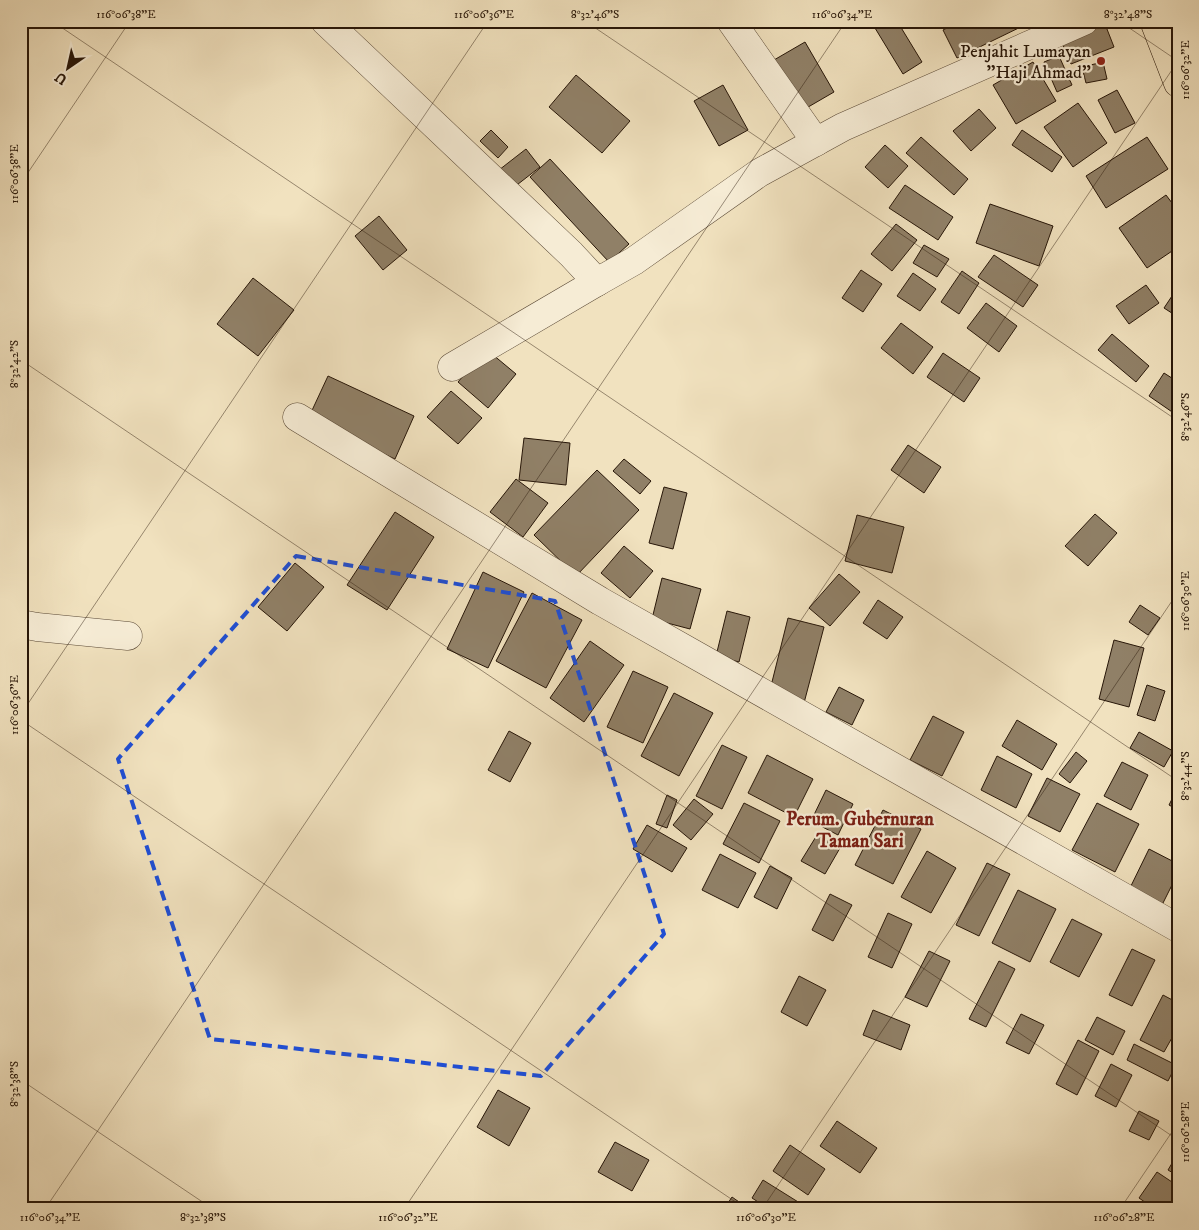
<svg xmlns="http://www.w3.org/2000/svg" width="1199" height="1230" font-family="'IM FELL DW Pica',serif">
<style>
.building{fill:#908067;stroke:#271608}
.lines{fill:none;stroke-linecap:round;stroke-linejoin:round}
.minor-casing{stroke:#5a4936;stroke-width:29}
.major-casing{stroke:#271608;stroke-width:29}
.minor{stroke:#f6ecd5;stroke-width:28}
.major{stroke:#f1e2bf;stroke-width:28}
.marked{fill:none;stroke:#1d4ed8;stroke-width:4;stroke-dasharray:10 6;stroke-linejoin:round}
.ticks{fill:none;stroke:#271608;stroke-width:1;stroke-opacity:0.45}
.poi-dot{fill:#8f2418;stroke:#f6ecd5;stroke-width:2}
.labels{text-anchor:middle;stroke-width:4.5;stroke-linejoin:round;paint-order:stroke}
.poi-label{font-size:18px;fill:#271608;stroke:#f6ecd5;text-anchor:end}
.neighbourhood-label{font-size:19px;font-weight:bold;fill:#7a1f14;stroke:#f6ecd5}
.neatline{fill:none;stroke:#271608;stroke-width:2}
.ticks-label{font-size:12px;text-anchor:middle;fill:#271608}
</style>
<rect width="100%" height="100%" fill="#f1e2bf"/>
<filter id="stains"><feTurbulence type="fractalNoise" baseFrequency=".004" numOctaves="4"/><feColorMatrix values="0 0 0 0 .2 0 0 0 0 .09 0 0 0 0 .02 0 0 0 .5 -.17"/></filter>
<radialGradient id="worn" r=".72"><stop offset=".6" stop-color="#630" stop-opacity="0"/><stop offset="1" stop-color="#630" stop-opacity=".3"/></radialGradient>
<!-- building -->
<g class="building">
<polygon points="886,21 897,21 922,62 903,74 875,28"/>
<polygon points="961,21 1033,21 957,58 943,30"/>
<polygon points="1105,24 1114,47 1071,64 1061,41"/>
<polygon points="805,42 834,92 803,110 774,60"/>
<polygon points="1059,56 1072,85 1057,92 1044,62"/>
<polygon points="1033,62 1056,101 1016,124 993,85"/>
<polygon points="1103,62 1107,79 1086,83 1082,67"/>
<polygon points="576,75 630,121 602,153 549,107"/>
<polygon points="723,85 748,130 719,146 694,101"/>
<polygon points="1117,90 1135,123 1115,133 1098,100"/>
<polygon points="1078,103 1107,143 1073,167 1044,127"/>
<polygon points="979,109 996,128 971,151 953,131"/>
<polygon points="491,130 508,147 498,158 480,141"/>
<polygon points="1022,130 1062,157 1052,172 1012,145"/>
<polygon points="921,137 968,179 954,195 906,153"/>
<polygon points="1147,137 1168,169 1106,208 1086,176"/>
<polygon points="885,145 908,166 888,188 865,167"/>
<polygon points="526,149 540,167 513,188 499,170"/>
<polygon points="550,159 629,244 609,262 530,177"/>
<polygon points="905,185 953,217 938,240 889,208"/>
<polygon points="1166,195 1178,211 1178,247 1147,268 1119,228"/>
<polygon points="990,204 1053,226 1039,266 976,243"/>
<polygon points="379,216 407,250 383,270 355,236"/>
<polygon points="896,224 917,240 892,271 871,254"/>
<polygon points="924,245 949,259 937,277 913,263"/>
<polygon points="994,255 1038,285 1023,307 978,277"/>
<polygon points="861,270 882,284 863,312 842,298"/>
<polygon points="962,271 979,283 959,314 941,302"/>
<polygon points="913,273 936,289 920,311 897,296"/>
<polygon points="253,278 294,310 258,356 217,324"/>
<polygon points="1146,285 1159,303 1129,324 1116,306"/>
<polygon points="1178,287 1178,317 1164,308"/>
<polygon points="986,303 1017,326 999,352 967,328"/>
<polygon points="901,323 933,347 913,374 881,348"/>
<polygon points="1112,334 1149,366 1136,382 1098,350"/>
<polygon points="486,349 516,374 488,408 458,382"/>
<polygon points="943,353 980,378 964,402 927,377"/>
<polygon points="1164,373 1178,382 1178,416 1149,396"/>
<polygon points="328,376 414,416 395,459 308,419"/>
<polygon points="451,391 482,418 458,444 427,417"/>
<polygon points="524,438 570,443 566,485 519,480"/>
<polygon points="908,445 941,467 924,493 891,470"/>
<polygon points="624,459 651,481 640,494 613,471"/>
<polygon points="597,470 639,510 576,576 534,535"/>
<polygon points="516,479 548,503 523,537 490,512"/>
<polygon points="664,487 687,493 673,549 649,543"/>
<polygon points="395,512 434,537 387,610 347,585"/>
<polygon points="1095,514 1117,533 1088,566 1065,546"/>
<polygon points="857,515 904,527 892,573 845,561"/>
<polygon points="624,546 653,571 630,598 601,573"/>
<polygon points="295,563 324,587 287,631 258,607"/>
<polygon points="483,572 524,592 488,668 447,649"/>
<polygon points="839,574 860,592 830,626 809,608"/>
<polygon points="662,578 701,589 690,629 652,619"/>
<polygon points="532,593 582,620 546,688 496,661"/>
<polygon points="878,600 903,617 887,639 863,623"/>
<polygon points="1140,605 1160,618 1148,635 1129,622"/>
<polygon points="727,611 750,617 739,662 716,656"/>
<polygon points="788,618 824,627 804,703 769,694"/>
<polygon points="1114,640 1144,648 1129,707 1099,699"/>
<polygon points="590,641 624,665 584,722 550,698"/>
<polygon points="633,671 668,687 643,743 607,727"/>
<polygon points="1147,685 1165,691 1155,721 1137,715"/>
<polygon points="839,687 864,700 852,725 826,712"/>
<polygon points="674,693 713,713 679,776 641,756"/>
<polygon points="933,716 964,732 942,776 910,760"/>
<polygon points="1017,720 1057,744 1042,770 1002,746"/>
<polygon points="509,731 531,743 510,782 488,770"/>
<polygon points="1139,732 1173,751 1164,767 1130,748"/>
<polygon points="722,745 747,757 722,809 696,796"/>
<polygon points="1076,752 1087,761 1070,783 1059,774"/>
<polygon points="767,755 813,779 794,817 748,793"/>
<polygon points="997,756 1032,774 1016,808 981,790"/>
<polygon points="1122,762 1148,775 1131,810 1104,796"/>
<polygon points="1047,778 1080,794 1060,832 1028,816"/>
<polygon points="1178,787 1178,810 1169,805"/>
<polygon points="826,790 853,804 838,835 811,821"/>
<polygon points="667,795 677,800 667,828 656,824"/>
<polygon points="694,799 713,814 691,840 673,825"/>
<polygon points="744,803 780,821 759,863 723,844"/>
<polygon points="1097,803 1139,824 1115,872 1072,850"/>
<polygon points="883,810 921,829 893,884 855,865"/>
<polygon points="647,825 687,848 672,872 633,849"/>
<polygon points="817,835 840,848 825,874 801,861"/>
<polygon points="1149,849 1178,864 1178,873 1160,909 1128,892"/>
<polygon points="927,851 956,868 931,913 901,897"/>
<polygon points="720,854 756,873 738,908 702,890"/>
<polygon points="987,863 1010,874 979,936 956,925"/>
<polygon points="770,866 792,878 777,909 754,897"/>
<polygon points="1018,890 1056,909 1030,962 992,943"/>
<polygon points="830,894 852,905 833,941 812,930"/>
<polygon points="888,913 912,924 892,968 868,957"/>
<polygon points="1072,919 1102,934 1079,977 1050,962"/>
<polygon points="1132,949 1155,960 1132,1006 1109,995"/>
<polygon points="929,951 950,961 927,1007 905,997"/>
<polygon points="999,961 1015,969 986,1027 969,1019"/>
<polygon points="799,976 826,990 807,1026 781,1012"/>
<polygon points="1163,995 1178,1003 1178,1027 1164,1052 1140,1040"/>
<polygon points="873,1010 910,1025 901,1050 863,1035"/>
<polygon points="1021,1014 1044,1025 1029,1054 1006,1043"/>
<polygon points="1097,1017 1125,1031 1113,1055 1085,1040"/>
<polygon points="1078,1040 1099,1051 1077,1095 1056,1084"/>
<polygon points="1134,1044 1176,1065 1168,1081 1127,1060"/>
<polygon points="1111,1064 1132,1075 1116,1107 1095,1096"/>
<polygon points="498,1090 530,1108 509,1146 477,1127"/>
<polygon points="1139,1111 1159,1121 1149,1140 1129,1131"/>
<polygon points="837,1121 877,1148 860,1173 820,1146"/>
<polygon points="615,1142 649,1160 632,1191 598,1172"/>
<polygon points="790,1145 825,1169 808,1195 773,1171"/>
<polygon points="1178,1153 1178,1176 1168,1170"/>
<polygon points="1157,1172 1178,1186 1178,1209 1155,1209 1139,1198"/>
<polygon points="763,1180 803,1205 800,1209 769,1209 752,1198"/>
<polygon points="732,1197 749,1209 724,1209"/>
<polygon points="668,1202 690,1209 666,1209"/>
</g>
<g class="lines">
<!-- minor casing -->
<g class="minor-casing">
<g id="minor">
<polyline points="325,21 571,254 597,282 634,261 759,173 843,127 1084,21"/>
<polyline points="731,21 816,142"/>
<polyline points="452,367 597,282"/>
<polyline points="297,417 600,601 1178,928"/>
<polyline points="21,624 37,627 128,636"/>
</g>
</g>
<!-- major casing -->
<g class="major-casing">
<polyline id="major" points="1154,21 1178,83"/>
</g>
<!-- minor -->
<use href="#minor" class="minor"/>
<!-- major -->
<use href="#major" class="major"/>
</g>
<!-- marked area -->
<path class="marked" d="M296,556L555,601L664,934L541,1076L210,1039L118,759Z"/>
<!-- ticks -->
<path class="ticks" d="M52,21L1178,781M585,21L1178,421M1119,21L1178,61M21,183L130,21M21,360L1178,1140M21,714L488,21M21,720L746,1209M21,1080L213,1209M45,1209L846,21M404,1209L1178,61M762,1209L1178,592M1120,1209L1178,1123"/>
<!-- markers -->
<circle class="poi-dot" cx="1101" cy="61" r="5"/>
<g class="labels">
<!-- poi labels -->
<g class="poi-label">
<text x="1091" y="57">Penjahit Lumayan<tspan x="1091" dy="21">"Haji Ahmad"</tspan></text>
</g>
<!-- neighbourhood labels -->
<g class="neighbourhood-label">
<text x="860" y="825">Perum. Gubernuran<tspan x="860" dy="22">Taman Sari</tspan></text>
</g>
</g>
<!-- margin -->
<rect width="1199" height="1230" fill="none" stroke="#f1e2bf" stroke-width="55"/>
<!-- north arrow -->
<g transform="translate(68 68) rotate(214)" stroke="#f6ecd5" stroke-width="4" paint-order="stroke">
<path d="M0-4L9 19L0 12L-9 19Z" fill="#271608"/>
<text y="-8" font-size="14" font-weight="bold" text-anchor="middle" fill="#271608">U</text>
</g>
<rect x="28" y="28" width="1144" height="1174" class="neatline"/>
<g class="ticks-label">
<text x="126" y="18">116°06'38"E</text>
<text x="484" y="18">116°06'36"E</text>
<text x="595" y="18">8°32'46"S</text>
<text x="842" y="18">116°06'34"E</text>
<text x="1128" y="18">8°32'48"S</text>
<text transform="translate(1185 70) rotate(-90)" y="4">116°06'32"E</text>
<text transform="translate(14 174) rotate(-90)" y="4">116°06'38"E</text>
<text transform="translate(14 364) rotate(-90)" y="4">8°32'42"S</text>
<text transform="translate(1185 417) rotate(-90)" y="4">8°32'46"S</text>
<text transform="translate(1185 601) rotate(-90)" y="4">116°06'30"E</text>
<text transform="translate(14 705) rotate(-90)" y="4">116°06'36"E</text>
<text transform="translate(1185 776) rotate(-90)" y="4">8°32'44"S</text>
<text transform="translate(14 1084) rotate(-90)" y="4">8°32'38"S</text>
<text transform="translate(1185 1132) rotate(-90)" y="4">116°06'28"E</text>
<text x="50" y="1221">116°06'34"E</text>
<text x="203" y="1221">8°32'38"S</text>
<text x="408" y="1221">116°06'32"E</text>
<text x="766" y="1221">116°06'30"E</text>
<text x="1124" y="1221">116°06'28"E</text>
</g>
<rect width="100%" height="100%" filter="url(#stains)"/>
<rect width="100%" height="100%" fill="url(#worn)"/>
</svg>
